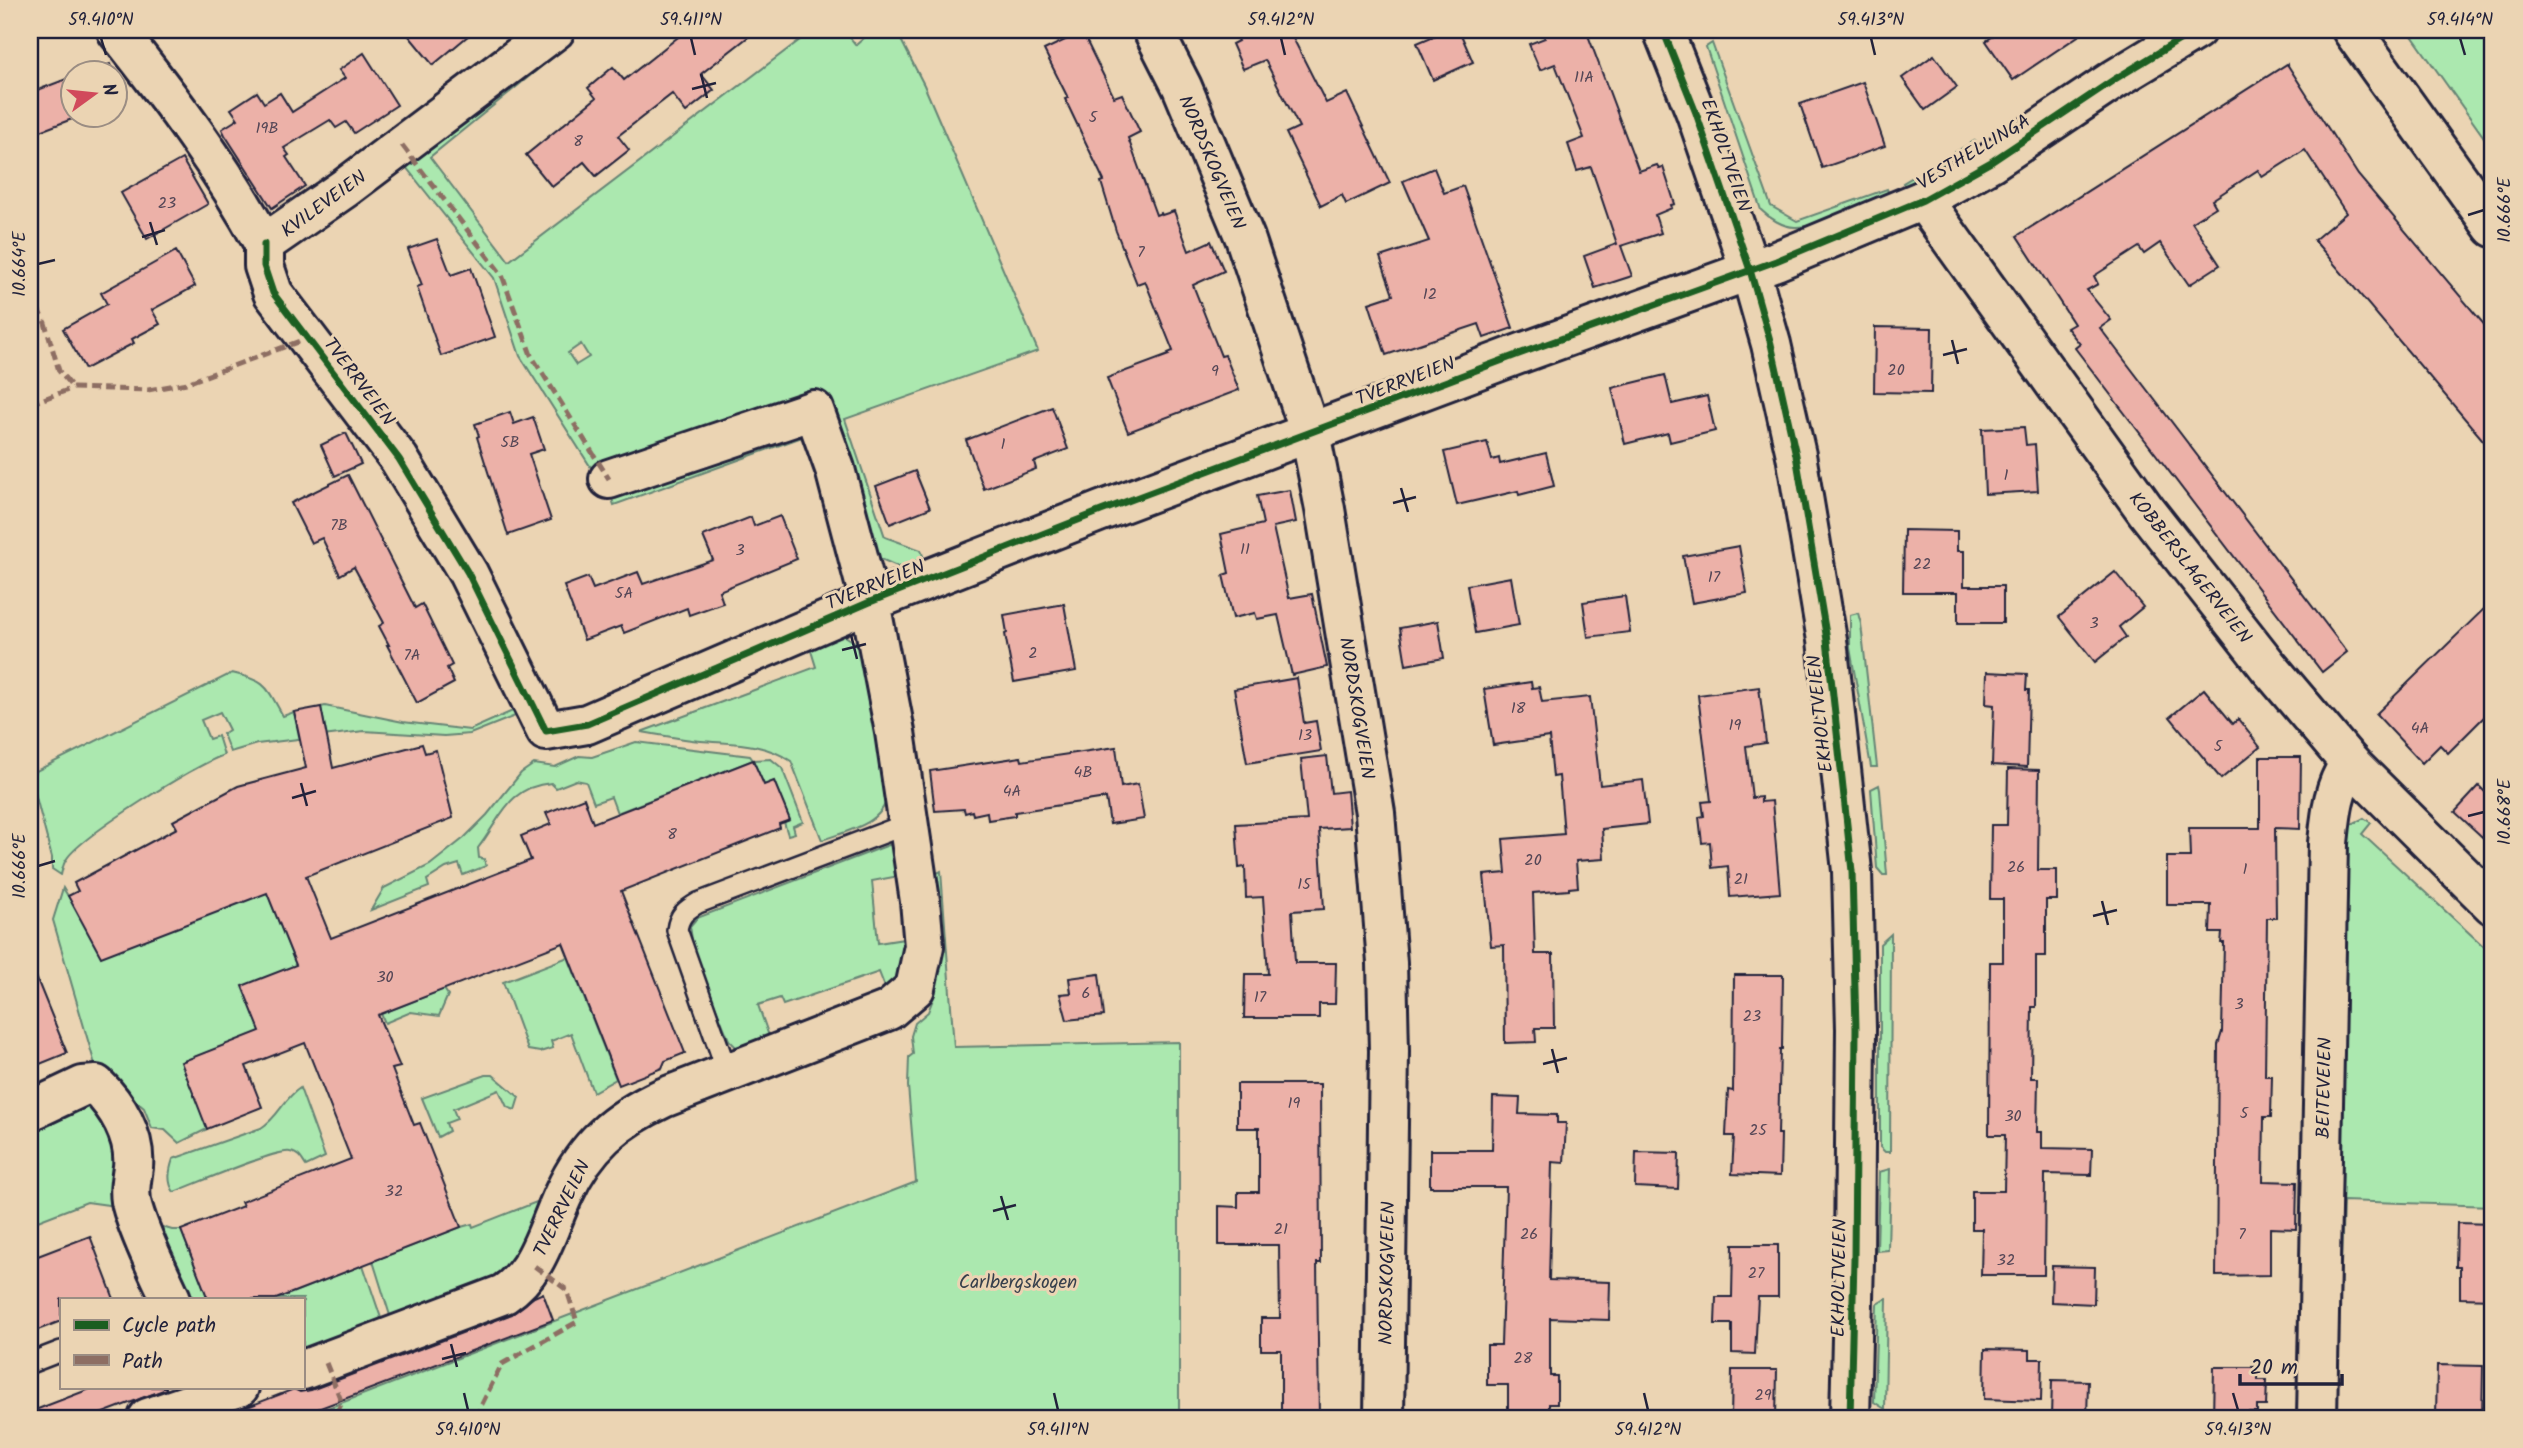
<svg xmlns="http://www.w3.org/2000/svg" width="2523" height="1448" font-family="Kalam,sans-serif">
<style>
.green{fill:#abe8af;stroke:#668575;stroke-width:2;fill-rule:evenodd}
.building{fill:#ecb1a8;stroke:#22223b;stroke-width:2}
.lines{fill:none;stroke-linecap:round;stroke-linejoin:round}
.service-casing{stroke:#22223b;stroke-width:24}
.minor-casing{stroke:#22223b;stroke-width:44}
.tertiary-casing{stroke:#22223b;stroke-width:44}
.service{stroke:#ebd4b3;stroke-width:19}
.minor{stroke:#ebd4b3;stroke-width:38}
.tertiary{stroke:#ebd4b3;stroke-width:38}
.quiet{stroke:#8d6e63;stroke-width:5;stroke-dasharray:10 5;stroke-linecap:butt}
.cycleway-casing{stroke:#ebd4b3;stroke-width:11}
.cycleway{stroke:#1b5e20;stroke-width:7}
.ticks{fill:none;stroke:#22223b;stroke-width:2.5}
.labels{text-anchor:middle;stroke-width:6;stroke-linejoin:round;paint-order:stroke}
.number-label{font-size:16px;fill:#544656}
.street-label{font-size:19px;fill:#22223b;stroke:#ebd4b3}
.park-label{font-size:19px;fill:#37404c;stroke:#ebd4b3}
.neatline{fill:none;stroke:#22223b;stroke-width:2.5}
.ticks-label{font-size:18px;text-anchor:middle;fill:#22223b}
</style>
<rect width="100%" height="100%" fill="#ebd4b3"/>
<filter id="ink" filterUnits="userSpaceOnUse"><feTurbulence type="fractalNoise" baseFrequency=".0143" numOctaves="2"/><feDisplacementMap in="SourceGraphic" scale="14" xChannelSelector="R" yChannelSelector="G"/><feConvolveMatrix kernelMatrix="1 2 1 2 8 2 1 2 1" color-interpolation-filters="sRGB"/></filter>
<g filter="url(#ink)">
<!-- green -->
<g class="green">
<path d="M813,30H844L856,45L873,30H896L924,85L1038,351L845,419L885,537L921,550L924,559L899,567L874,556L825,426L597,477L520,356L494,278L402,162L549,49L558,53L430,157L509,261ZM581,344L589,357L576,365L568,353Z"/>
<polygon points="2408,30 2493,30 2493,150"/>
<path d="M1712,43L1771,206L1797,221L1887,189L1890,197C1865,206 1820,228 1795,227C1783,227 1769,218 1761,210L1706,47Z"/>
<polygon points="1976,140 1962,159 1906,189 1903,183"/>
<polygon points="805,422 843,549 802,437 614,505 609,490"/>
<polygon points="1858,613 1861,624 1877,767 1871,767 1850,648 1850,615"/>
<path d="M842,634L862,647L887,797C882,825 846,831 822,840L791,761C763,742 733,744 701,741C681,739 661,735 641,732L816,667L808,641Z"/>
<path d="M232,673C267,681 266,686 283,716L294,712L298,728L324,723L321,707L325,706L403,722L470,730L524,706L525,712L470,734L444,736L364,731L257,744L230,752L223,734L229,730L220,712L201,720L209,739L218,736L224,755C197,764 79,837 66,860C63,864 62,871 61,875L52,869V858L30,774Z"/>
<path d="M636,742L750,756L753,760L771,759L782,768L803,822L793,826L795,833L788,835L784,822L789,820L774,781L764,785L753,760L617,813L611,797L594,803L586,782L576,780L556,788L551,783C507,787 501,819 478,848L479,858L484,859L486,866L463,875L459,864L446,868L427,880L429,887L371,910L384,888L430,865L464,838L487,815L521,773L534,764L555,767L579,756L592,757Z"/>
<polygon points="1879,785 1880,790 1887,875 1883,875 1877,868 1871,789"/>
<polygon points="2364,818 2371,823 2362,834 2493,955 2493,1206 2343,1201 2340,1297 2333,1293 2347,831 2352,824"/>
<polygon points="894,843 899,876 872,881 878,943 904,939 906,963 888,995 879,972 783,1005 780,998 758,1005 770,1039 755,1046 736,1047 729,1040 694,954 690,926 697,918"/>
<polygon points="941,871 954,1047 1179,1042 1179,1418 302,1418 916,1182 908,1086 909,1057 913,1054 911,1036 915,1023 928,1012 935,994 938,975 933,875"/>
<polygon points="63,888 68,896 267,893 296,965 261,1032 184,1061 207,1129 179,1143 165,1130 152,1128 144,1108 114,1082 98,1075 53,920"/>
<polygon points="1891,934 1890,1152 1885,1152 1880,1147 1880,944"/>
<polygon points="568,957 616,1079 593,1092 571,1033 551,1041 553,1048 540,1052 528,1050 503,982"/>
<polygon points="444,989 448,995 439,1016 411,1012 385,1023 381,1014"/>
<polygon points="486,1075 493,1075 519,1097 515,1110 507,1107 499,1090 453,1109 457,1119 446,1123 449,1131 438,1137 422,1098"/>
<path d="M300,1088L325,1157L306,1166C302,1160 299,1153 290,1152C276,1149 193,1185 174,1192C167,1182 169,1171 173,1159L261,1128C279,1117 283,1099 300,1088Z"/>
<polygon points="74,1104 90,1108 116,1129 123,1207 87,1202 30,1224 30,1121"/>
<polygon points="1890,1169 1888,1250 1877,1251 1879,1172"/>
<polygon points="544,1199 510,1271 392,1322 373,1261 461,1227 472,1224 473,1227"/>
<polygon points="149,1223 172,1230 181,1230 208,1299 185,1299"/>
<polygon points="363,1265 383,1324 303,1356 303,1299 264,1299 277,1294 279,1298"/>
<polygon points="1887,1298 1885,1409 1874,1402 1877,1304"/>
</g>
<!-- building -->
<g class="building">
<polygon points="404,30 475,30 433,65"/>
<polygon points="687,30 757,30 701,74 714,90 686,112 672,94 618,136 629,150 596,176 584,162 552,187 526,155 596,98 588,88 613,67 624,80"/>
<polygon points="1232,30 1289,30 1326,103 1347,93 1390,183 1346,204 1342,195 1321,206 1286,133 1299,127 1265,60 1243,69 1232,44 1238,41"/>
<polygon points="1448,30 1459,30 1473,62 1433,80 1417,43"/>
<polygon points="1542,30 1586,30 1639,171 1657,165 1659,168 1663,167 1675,204 1671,205 1672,208 1655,215 1661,233 1621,246 1632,276 1595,288 1584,256 1617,244 1591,167 1577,171 1568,144 1584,138 1555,64 1540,70 1529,44 1545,38"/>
<polygon points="2002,30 2087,30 2013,80 1986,41"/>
<polygon points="1082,32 1114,97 1122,94 1140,132 1128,138 1156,215 1161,213 1162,215 1174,211 1189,251 1211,241 1224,271 1193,285 1221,356 1225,355 1239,390 1128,432 1107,378 1169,355 1168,353 1173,351 1145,281 1137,284 1116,231 1101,182 1104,181 1065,99 1068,98 1044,50"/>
<polygon points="364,53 397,105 354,133 346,122 336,128 330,120 284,148 289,155 286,157 305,186 272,208 225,135 222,129 238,119 231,109 257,92 264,103 280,93 292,112 345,78 339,70"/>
<polygon points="1934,55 1957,87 1925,110 1902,78"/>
<polygon points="110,64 113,74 85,74"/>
<polygon points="2287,64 2358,175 2493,335 2493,452 2314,240 2346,213 2305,150 2262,177 2258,170 2212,200 2216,207 2192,222 2220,265 2189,285 2160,243 2144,254 2139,247 2094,276 2098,284 2087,290 2111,320 2100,328 2347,652 2322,672 2075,348 2080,344 2067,328 2074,324 2017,236"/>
<polygon points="69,78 74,78 74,116 80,116 30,135 30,93"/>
<polygon points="1863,82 1885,146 1822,168 1800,104"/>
<polygon points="182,159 208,204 147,239 121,193"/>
<polygon points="1434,168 1444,193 1463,186 1513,328 1484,338 1479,324 1386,355 1369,303 1393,295 1380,257 1429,241 1403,181"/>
<polygon points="437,239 451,275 471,268 495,337 441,356 417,287 422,285 408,249"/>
<polygon points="176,251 195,286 152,310 160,324 132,339 134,343 85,369 63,329 107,304 101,293"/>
<polygon points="1875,327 1932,328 1931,393 1874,392"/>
<polygon points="1665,375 1672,404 1707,396 1715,431 1670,442 1668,433 1625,444 1612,388"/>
<polygon points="1052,407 1068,449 1034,462 1036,469 984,489 966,440"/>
<polygon points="510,412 514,424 533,417 544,449 529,454 551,520 508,535 477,437 479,436 475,424"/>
<polygon points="2024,427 2026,445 2035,444 2038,491 1985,494 1982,429"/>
<polygon points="346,433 361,464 335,476 321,445"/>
<polygon points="1487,442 1492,460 1499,458 1500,464 1546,453 1554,486 1519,495 1518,491 1457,505 1444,452"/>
<polygon points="915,471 930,508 890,524 876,486"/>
<polygon points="348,475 415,608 422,604 452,665 447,668 454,683 417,703 387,645 389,645 379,626 384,623 354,567 340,575 322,538 311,543 291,503"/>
<polygon points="1290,490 1296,522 1273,527 1289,598 1312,594 1327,667 1292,675 1278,615 1257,619 1255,613 1233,618 1223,575 1229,573 1221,534 1263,524 1257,496"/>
<polygon points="780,516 797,559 719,591 723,603 689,615 687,608 624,633 621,626 584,640 564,586 588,577 593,589 638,572 643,584 713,560 703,536 751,517 754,526"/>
<polygon points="1904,530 1957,531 1957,551 1964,551 1964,586 2003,586 2003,623 1958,623 1958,592 1903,592"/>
<polygon points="1739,546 1747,593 1692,603 1683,556"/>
<polygon points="2115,572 2143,607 2119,627 2126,637 2095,662 2059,617"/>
<polygon points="1511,577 1519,625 1475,633 1467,585"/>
<polygon points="1625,596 1630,632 1588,637 1583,602"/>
<polygon points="2493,600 2493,708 2448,753 2440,745 2422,763 2376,714"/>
<polygon points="1064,604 1076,671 1014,682 1005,634 1007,633 1004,615"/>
<polygon points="1438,621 1444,658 1406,665 1400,628"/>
<polygon points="1987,672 2027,674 2026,690 2029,690 2027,767 1992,765 1994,705 1986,704"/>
<polygon points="1297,678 1304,723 1316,721 1321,751 1247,763 1234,689"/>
<polygon points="1531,682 1532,688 1539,687 1542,702 1590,697 1600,785 1643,780 1648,824 1602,829 1604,859 1576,861 1578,887 1569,888 1569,890 1533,893 1535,954 1553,954 1554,1028 1535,1028 1536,1042 1505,1043 1504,945 1491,946 1484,875 1506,873 1503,839 1564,834 1559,776 1553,777 1549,737 1493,745 1484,689"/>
<polygon points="1759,687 1766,743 1746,746 1752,798 1761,797 1761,802 1772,801 1780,893 1730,897 1728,866 1712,868 1710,842 1702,843 1699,817 1704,816 1702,802 1711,801 1698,695"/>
<polygon points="2204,689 2233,724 2238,719 2260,747 2221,779 2170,717"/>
<polygon points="321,707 333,768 422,744 425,753 436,750 453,818 306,876 331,938 531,860 521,836 551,824 546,813 584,798 593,823 753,760 764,785 774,781 790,820 779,824 780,828 621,891 685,1053 665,1061 662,1068 619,1085 563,943 378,1015 400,1067 392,1069 414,1125 420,1123 461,1227 276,1299 208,1299 181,1230 243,1206 241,1202 351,1159 305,1043 246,1066 262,1107 207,1129 181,1062 260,1031 242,986 296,965 267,893 101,957 68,896 78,891 74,883 177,828 173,821 238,786 306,768 294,712"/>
<polygon points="1116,747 1121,787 1138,784 1144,819 1110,824 1106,798 1015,812 1015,816 988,820 987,812 973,815 972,811 965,813 964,809 935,811 930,771 1021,757 1022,761"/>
<polygon points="1327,756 1331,793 1347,791 1350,827 1319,829 1324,909 1292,911 1295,963 1336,963 1335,1004 1319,1004 1319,1018 1244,1018 1245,974 1268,974 1263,897 1246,898 1245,867 1239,868 1236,824 1307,820 1301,759"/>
<polygon points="2260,757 2301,757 2300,829 2275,828 2276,918 2267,918 2265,1076 2272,1076 2271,1117 2264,1117 2263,1181 2297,1182 2296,1229 2270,1228 2270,1275 2216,1276 2218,1045 2222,1032 2224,943 2221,943 2222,933 2210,933 2211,905 2167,905 2167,857 2190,857 2189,828 2260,828"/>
<polygon points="2008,769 2039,770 2038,870 2057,870 2057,900 2046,900 2046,956 2036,956 2036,1007 2032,1007 2031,1078 2038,1078 2037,1132 2042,1132 2042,1148 2092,1149 2091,1175 2045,1174 2044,1275 1981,1275 1982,1229 1972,1229 1972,1191 2004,1191 2005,1135 1989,1135 1990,962 2003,962 2003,899 1990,899 1991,825 2007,825"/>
<polygon points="2479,786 2493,800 2493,847 2455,812"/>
<polygon points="30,962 67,1053 30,1068"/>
<polygon points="1099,974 1104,1016 1067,1020 1060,994 1071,993 1069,978"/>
<polygon points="1734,975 1783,975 1782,1049 1780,1049 1778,1134 1781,1134 1780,1176 1732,1174 1734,1136 1726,1136 1728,1090 1733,1091"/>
<polygon points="1237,1084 1320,1084 1321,1263 1317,1263 1319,1418 1281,1418 1281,1350 1261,1350 1261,1318 1280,1318 1279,1245 1219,1245 1219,1206 1238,1207 1238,1192 1259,1192 1259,1128 1237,1128"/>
<polygon points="1493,1097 1520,1098 1519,1114 1557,1115 1557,1123 1566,1123 1564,1163 1552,1162 1549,1280 1610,1282 1609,1320 1550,1318 1550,1376 1557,1376 1557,1404 1549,1404 1549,1418 1508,1418 1508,1385 1487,1385 1487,1345 1501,1345 1506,1187 1430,1187 1430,1150 1492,1150"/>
<polygon points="1636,1152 1679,1153 1678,1189 1635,1187"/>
<polygon points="2457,1223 2493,1224 2493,1299 2460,1298 2460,1267 2456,1267"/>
<polygon points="90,1236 114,1299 61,1299 61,1321 30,1333 30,1259"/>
<polygon points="1733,1245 1778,1245 1778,1297 1758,1297 1755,1354 1732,1353 1732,1324 1715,1324 1716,1297 1732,1297"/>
<polygon points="2052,1266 2095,1267 2094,1304 2051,1302"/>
<polygon points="543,1293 553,1320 294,1418 224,1418 224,1416 294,1389 300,1392 311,1390 512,1314 534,1297"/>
<polygon points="1985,1349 2030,1350 2030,1359 2042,1359 2041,1401 1984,1399"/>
<polygon points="2437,1365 2483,1366 2482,1418 2436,1418"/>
<polygon points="2214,1367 2258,1367 2258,1380 2267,1380 2266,1406 2257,1406 2257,1412 2245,1412 2245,1418 2213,1418"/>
<polygon points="1732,1370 1777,1370 1776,1418 1731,1418"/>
<polygon points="2052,1380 2088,1381 2087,1418 2051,1418"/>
<polygon points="95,1387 166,1387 166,1389 90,1418 30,1418 30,1412"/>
</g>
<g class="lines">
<!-- service casing -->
<g class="service-casing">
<g id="service">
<path d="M728,1074L677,930C679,915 686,910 698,903L907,824"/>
<polyline points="30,1363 61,1351"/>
</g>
</g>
<!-- minor casing -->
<g class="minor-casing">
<g id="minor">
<polyline points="1153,30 1182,87 1245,238 1310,433 1325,509 1375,813 1387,963 1389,1051 1384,1418"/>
<polyline points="2352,30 2493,227"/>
<path d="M117,31C171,99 223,168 264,244L345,188L555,30"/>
<polyline points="1923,200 2147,512 2268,666 2350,763 2493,905"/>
<polyline points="264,244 264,266 273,293 399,459 468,573 546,731 587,724 870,602 1101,511 1519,354 1776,261 1923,200 1991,162 2115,79 2196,30"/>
<path d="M30,1111L83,1086L96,1085C117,1105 136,1136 133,1167C131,1182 128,1194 133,1209C142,1240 158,1270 171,1299"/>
<path d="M303,1370L504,1294C539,1271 547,1229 564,1193C586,1145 616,1120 663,1098L889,1010L915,988L924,946L920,901L895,732L870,602L835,469L814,410L609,479"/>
<polyline points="148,1418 239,1387"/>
<path d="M2317,1418L2328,843C2331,814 2333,787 2350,763"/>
</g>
</g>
<!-- tertiary casing -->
<g class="tertiary-casing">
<polyline id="tertiary" points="1663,30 1696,113 1750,270 1771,344 1796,455 1827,640 1852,871 1856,1029 1854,1259 1850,1418"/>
</g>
<!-- service -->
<use href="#service" class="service"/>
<!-- minor -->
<use href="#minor" class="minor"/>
<!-- tertiary -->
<use href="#tertiary" class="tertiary"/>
<!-- quiet -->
<g class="quiet">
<polyline points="117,30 117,31"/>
<polyline points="402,145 502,275 531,355 609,479"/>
<polyline points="30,294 45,323 59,371 73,388"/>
<polyline points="30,404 73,388 148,390 187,383 308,338"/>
<polyline points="326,1363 342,1403 333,1418"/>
<polyline points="475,1418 502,1364 577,1322 567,1290 533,1265"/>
</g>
<!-- cycleway casing -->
<g class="cycleway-casing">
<g id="cycleway">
<polyline points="1663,30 1696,113 1750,270 1771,344 1796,455 1827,640 1852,871 1856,1029 1854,1259 1850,1418"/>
<polyline points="264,244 264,266 273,293 399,459 468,573 546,731 587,724 870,602 1101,511 1519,354 1776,261 1923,200 1991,162 2115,79 2196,30"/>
</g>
</g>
<!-- cycleway -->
<use href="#cycleway" class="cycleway"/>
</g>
</g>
<!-- ticks -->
<path class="ticks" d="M101,38L106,55M691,38L695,55M1281,38L1285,55M1871,38L1875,55M2460,38L2465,55M701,74L707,98M692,89L716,83M2468,215L2484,210M150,222L157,245M142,237L165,230M38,264L55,260M1952,340L1958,364M1943,355L1967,349M1401,488L1408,512M1393,503L1416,497M851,635L857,659M842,650L866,644M301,783L307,806M292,798L316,791M2468,816L2484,812M38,866L55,861M2102,901L2108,925M2093,916L2117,910M1552,1049L1558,1073M1543,1064L1567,1058M1001,1196L1008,1220M993,1211L1016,1205M451,1344L457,1367M442,1359L466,1353M464,1393L468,1410M1054,1393L1058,1410M1644,1393L1648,1410M2233,1393L2238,1410"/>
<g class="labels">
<!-- number labels -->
<g class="number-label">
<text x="1584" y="82">11A</text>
<text x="1093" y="122">5</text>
<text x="267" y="133">19B</text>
<text x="578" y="146">8</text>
<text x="167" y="208">23</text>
<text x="1141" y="257">7</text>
<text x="1430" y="299">12</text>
<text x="1896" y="375">20</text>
<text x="1215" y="376">9</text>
<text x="510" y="447">5B</text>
<text x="1003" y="449">1</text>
<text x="2006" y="480">1</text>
<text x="339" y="530">7B</text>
<text x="1245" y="554">11</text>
<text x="740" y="555">3</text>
<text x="1922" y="569">22</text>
<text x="1714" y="582">17</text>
<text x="624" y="598">5A</text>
<text x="2094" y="628">3</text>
<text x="1033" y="658">2</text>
<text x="412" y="660">7A</text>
<text x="1518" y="713">18</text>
<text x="1735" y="730">19</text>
<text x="2420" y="733">4A</text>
<text x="1305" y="740">13</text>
<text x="2218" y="751">5</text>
<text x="1083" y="777">4B</text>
<text x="1012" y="796">4A</text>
<text x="672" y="839">8</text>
<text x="1533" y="865">20</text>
<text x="2016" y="872">26</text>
<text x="2245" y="874">1</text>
<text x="1741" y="884">21</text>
<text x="1304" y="889">15</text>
<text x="385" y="982">30</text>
<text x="1086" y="998">6</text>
<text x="1260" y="1002">17</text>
<text x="2239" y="1009">3</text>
<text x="1752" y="1021">23</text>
<text x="1294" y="1108">19</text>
<text x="2244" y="1118">5</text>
<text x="2013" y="1121">30</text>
<text x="1758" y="1135">25</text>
<text x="394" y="1196">32</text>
<text x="1281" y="1234">21</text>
<text x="1529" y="1239">26</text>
<text x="2242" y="1239">7</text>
<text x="2006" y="1265">32</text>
<text x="1756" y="1278">27</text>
<text x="1523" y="1363">28</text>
<text x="1763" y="1400">29</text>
</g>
<!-- street labels -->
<g class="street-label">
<text transform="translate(1973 151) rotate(-31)" y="7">VESTHELLINGA</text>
<text transform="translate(1727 155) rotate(71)" y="7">EKHOLTVEIEN</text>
<text transform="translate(1213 162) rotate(67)" y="7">NORDSKOGVEIEN</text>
<text transform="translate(323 203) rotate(-36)" y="7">KVILEVEIEN</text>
<text transform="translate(1405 380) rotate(-21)" y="7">TVERRVEIEN</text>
<text transform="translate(360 381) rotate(53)" y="7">TVERRVEIEN</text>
<text transform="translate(2191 567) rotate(52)" y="7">KOBBERSLAGERVEIEN</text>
<text transform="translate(875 584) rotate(-22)" y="7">TVERRVEIEN</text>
<text transform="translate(1358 708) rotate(81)" y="7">NORDSKOGVEIEN</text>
<text transform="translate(1819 714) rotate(-96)" y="7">EKHOLTVEIEN</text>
<text transform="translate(2323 1088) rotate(-89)" y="7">BEITEVEIEN</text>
<text transform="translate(561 1208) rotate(-64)" y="7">TVERRVEIEN</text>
<text transform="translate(1386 1273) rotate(-89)" y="7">NORDSKOGVEIEN</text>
<text transform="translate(1838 1278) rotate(-89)" y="7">EKHOLTVEIEN</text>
</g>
<!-- park labels -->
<g class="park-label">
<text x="1018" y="1288">Carlbergskogen</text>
</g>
</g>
<!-- margin -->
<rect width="2523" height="1448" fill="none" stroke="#ebd4b3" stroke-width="77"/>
<!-- legend -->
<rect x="60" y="1298" width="245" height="91" fill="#ebd4b3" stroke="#9b8d83" stroke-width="2"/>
<rect x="74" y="1320" width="35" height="10" fill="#1b5e20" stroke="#9b8d83" stroke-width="2"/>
<text x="122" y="1332" font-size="21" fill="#22223b">Cycle path</text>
<rect x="74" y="1355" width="35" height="10" fill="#8d6e63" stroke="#9b8d83" stroke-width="2"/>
<text x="122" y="1368" font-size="21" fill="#22223b">Path</text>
<!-- north arrow -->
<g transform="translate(94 94) rotate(75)"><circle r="33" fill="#ebd4b3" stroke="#9b8d83" stroke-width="2"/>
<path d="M0-5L12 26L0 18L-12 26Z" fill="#d1495b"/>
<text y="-10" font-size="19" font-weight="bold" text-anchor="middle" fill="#22223b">N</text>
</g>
<!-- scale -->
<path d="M2240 1374v10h102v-10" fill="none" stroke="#22223b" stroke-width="3.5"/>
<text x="2250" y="1374" font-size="21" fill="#22223b" stroke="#ebd4b3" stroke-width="5" paint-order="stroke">20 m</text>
<rect x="38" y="38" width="2446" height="1372" class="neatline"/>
<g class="ticks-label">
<text x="101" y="25">59.410°N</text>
<text x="691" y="25">59.411°N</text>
<text x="1281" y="25">59.412°N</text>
<text x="1871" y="25">59.413°N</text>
<text x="2460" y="25">59.414°N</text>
<text transform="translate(2504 210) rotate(-90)" y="6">10.666°E</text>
<text transform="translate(19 264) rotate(-90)" y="6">10.664°E</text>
<text transform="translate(2504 812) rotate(-90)" y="6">10.668°E</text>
<text transform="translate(19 866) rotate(-90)" y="6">10.666°E</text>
<text x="468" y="1435">59.410°N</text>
<text x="1058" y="1435">59.411°N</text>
<text x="1648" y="1435">59.412°N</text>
<text x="2238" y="1435">59.413°N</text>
</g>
</svg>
